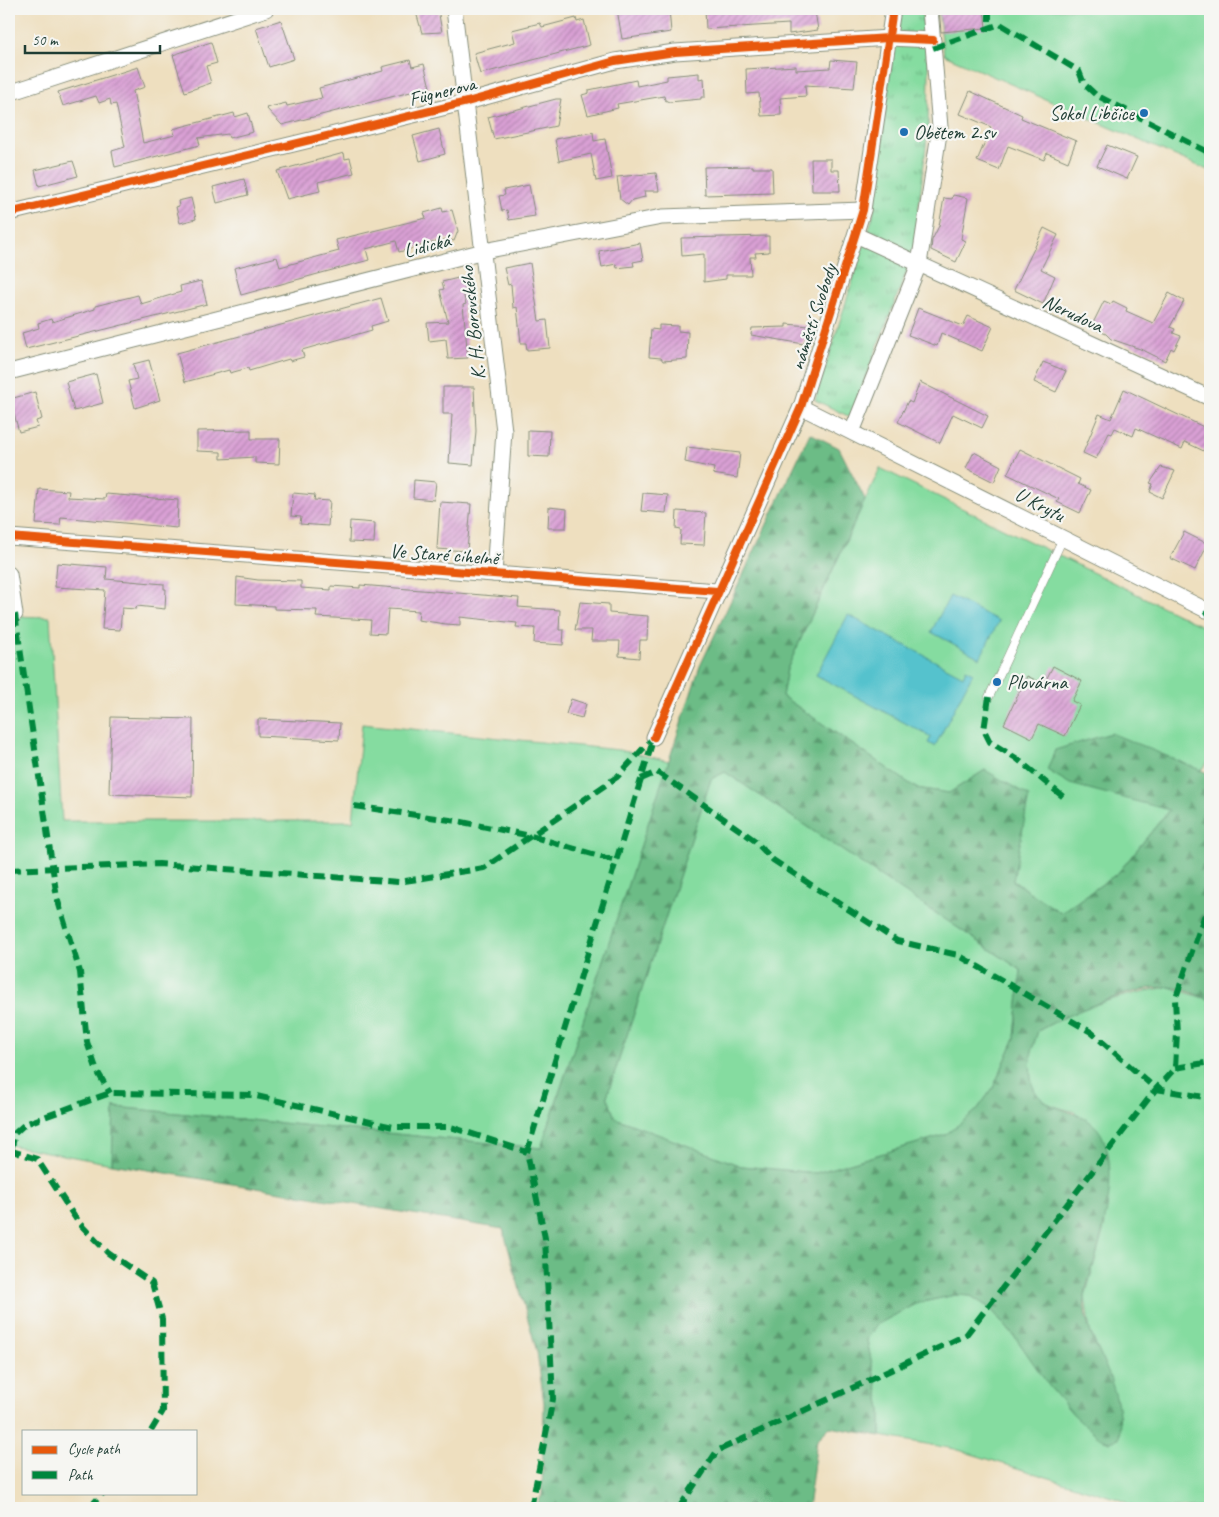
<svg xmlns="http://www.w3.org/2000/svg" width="1219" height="1517" font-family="Caveat,sans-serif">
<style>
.grass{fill:#85dca0;stroke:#528c6a}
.forest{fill:url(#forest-firs);stroke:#467c5d;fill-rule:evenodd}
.park{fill:url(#park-tufts);stroke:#528c6a}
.water{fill:#55c2cd;stroke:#3a8080}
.building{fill:url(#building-hatch)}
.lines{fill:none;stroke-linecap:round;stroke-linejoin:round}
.service-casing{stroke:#868e7a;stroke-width:9}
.minor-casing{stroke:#868e7a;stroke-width:17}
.service{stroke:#fff;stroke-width:8}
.minor{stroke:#fff;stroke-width:15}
.quiet{stroke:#00873e;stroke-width:6;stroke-dasharray:12 6;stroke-linecap:butt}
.cycleway-casing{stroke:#f6f6f2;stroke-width:11}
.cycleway{stroke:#e8590c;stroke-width:8}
.poi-dot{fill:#1f6fb2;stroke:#f6f6f2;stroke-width:2}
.labels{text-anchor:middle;stroke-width:4.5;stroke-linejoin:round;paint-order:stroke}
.street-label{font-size:20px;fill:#1f3d34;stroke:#f6f6f2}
.poi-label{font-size:20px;fill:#1f3d34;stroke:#f6f6f2;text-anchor:start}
</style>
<defs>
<pattern id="forest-firs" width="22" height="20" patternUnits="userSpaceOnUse" patternTransform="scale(1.25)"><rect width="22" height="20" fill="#6cbc86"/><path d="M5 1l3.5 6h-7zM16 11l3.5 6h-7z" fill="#589a6e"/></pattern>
<pattern id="park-tufts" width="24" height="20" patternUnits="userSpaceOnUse" patternTransform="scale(1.25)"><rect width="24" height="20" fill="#85dca0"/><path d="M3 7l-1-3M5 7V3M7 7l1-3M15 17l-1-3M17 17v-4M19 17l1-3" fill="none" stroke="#6cb483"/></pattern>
<pattern id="building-hatch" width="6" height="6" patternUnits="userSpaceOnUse" patternTransform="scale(1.25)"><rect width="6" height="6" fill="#daa0d5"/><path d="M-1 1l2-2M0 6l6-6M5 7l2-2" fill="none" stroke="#b084ae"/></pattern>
</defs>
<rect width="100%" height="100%" fill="#f6f6f2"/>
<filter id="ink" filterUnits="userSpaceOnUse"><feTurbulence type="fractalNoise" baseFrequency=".02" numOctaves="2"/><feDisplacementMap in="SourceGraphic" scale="10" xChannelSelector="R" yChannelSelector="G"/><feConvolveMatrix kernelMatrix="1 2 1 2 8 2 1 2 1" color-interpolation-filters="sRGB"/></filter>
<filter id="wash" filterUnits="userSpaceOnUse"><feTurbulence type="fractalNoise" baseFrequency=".0096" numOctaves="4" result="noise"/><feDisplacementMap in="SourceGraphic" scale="20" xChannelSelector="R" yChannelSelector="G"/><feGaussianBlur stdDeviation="1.12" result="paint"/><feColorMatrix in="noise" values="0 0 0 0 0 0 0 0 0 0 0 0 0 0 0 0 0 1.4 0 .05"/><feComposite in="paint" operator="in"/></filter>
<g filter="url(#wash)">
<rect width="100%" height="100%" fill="#eedfbf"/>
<!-- grass -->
<g class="grass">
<polygon points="938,9 1210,9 1210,171 944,55"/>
<polygon points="880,468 1210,630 1210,759 1118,873 1061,913 1013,881 985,770 949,793 916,788 782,696 787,669"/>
<polygon points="9,616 50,617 62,821 353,821 362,724 619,750 669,761 541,1148 114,1107 112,1164 9,1145"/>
<polygon points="725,772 1021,970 1015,1038 993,1088 976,1111 946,1135 816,1173 741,1166 615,1118 607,1096 711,779"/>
<path d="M1169,987L1210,1000V1508H1139L1118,1499L955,1449L881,1436V1409L867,1340L876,1325L918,1303L955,1295L971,1296L991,1309L1018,1341L1060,1399L1101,1439L1107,1371L1090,1331L1085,1297L1105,1224L1075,1112C1065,1109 1054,1107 1045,1102C1019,1089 1031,1051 1038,1031C1079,1007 1123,994 1169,987Z"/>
</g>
<!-- forest -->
<path class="forest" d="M810,433L839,448L865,499L787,669L782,696L916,788L949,793L985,770L1029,796L1013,881L1061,913L1118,873L1169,810L1070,784L1047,770L1055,750L1111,733L1210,774V1000C1197,995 1183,988 1169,987C1136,985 1067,1014 1038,1031C1032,1049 1029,1058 1031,1078C1036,1119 1090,1102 1104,1140C1118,1175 1104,1229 1094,1263C1091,1274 1086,1286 1085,1296C1082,1323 1098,1348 1108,1372C1116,1394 1122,1415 1119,1439L1110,1442L1101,1439L1073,1414L1049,1386L1018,1341L991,1309L971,1296L955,1295L918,1303L876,1325L867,1340L881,1409V1436L830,1427L817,1440L808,1508H535L542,1495L544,1403L537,1352L503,1229L112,1164L114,1107L541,1148L700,666ZM725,772L1021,970L1015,1038L993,1088L976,1111L945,1135L816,1173L741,1166L615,1118L607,1096L711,779Z"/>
<!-- park -->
<polygon class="park" points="902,9 921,9 929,65 928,130 914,246 908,268 850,417 815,400 873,216 893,48 898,32"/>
<!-- water -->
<g class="water">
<polygon points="950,596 999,621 980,658 931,632"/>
<polygon points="848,615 963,676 966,669 973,673 935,746 928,743 931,737 816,675"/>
</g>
<g id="blocks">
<!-- building -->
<g class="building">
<polygon points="425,9 438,9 442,32 422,33 416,12"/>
<polygon points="617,9 669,9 671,32 622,39"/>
<polygon points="705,9 811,9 811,11 815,11 818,30 789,34 789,24 706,29"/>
<polygon points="939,9 984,9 986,28 941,32"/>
<polygon points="576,18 577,22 584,20 590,45 480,74 474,53 515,42 512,30 540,23 542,27"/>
<polygon points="281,20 294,59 269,67 256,28"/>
<polygon points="211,42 217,63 206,66 211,83 185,92 173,55"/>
<polygon points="410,60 412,67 424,64 430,87 282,125 266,108 286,103 287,106 322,98 319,88 383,71 382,67"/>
<polygon points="831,60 857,62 854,88 805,85 806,96 780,98 781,115 761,116 759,93 747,94 746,69 796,66 796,70 830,68"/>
<polygon points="138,67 145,87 133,91 143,143 175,135 173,129 234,113 235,117 248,113 253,132 229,138 228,134 198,138 200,145 115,167 112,151 125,147 116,104 111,105 110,99 99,103 96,96 63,106 58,92"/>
<polygon points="699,73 699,79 704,78 705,97 701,97 701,99 669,102 665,100 664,96 617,104 618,108 588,115 582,95 589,93 589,90 636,80 637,86 667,80 667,76"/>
<polygon points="970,91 1022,115 1021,118 1076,141 1068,162 1047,153 1044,160 1008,146 999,170 977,161 991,127 960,114"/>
<polygon points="556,99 561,99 556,126 494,139 488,117"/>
<polygon points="439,129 445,154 420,161 413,136"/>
<polygon points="593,132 594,141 605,139 612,178 596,181 591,154 559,161 555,139"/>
<polygon points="1107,145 1137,157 1127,179 1097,166"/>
<polygon points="344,153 345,159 350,158 354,173 318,182 320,191 287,199 277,171"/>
<polygon points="811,159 831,159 831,170 839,170 840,191 812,191"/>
<polygon points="73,161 78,176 39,186 35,170"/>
<polygon points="753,166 753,168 772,168 773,193 705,195 704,167"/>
<polygon points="656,173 659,191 644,191 645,197 632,200 628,205 620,199 617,177"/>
<polygon points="244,179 248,195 217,203 213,187"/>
<polygon points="529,185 535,216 509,220 507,210 502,211 499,196 505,195 504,190"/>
<polygon points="953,195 968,198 961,239 966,241 956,262 931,250 932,240 939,226 944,198 952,199"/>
<polygon points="191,198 196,219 180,223 176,207 179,206 178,201"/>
<polygon points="442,208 443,212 452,210 458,231 454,241 447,239 399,252 396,241 366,249 369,260 241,295 234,268 277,257 280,267 339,251 336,240 426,218 424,213"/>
<polygon points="1044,228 1058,235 1041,269 1055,276 1043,304 1014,290"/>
<polygon points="769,236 769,252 755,253 756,257 750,257 751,275 726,275 726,279 704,282 704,254 682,256 681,238"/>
<polygon points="640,243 643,260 633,262 634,266 617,268 616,264 602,267 599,251"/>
<polygon points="530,263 539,321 547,320 550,348 527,350 526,343 521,343 517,307 513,308 511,284 508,285 504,268"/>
<polygon points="462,277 466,292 463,293 466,304 463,305 468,358 448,359 446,339 429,341 427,323 448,322 440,290 444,289 442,282"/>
<polygon points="201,281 207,304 26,349 22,333 39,328 38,323 51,319 52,322 95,309 95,306 138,295 141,304 181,292 180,286"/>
<polygon points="1169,293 1184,301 1170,327 1175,329 1173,333 1181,336 1174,350 1171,348 1165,361 1143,350 1111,339 1106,334 1091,327 1104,301 1111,304 1113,301 1127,308 1126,311 1153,323"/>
<polygon points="381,298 388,321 371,326 372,330 302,350 304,357 290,361 289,359 249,371 248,368 230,373 229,370 185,382 177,353"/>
<polygon points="918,308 963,326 968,316 993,327 982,351 941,333 937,346 908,335"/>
<polygon points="786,324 810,326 804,344 751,335 752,328 786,327"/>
<polygon points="659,325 678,326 678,331 688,332 687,359 663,361 661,358 649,357 651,329 659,330"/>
<polygon points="149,360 160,400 135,408 128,381 137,379 133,364"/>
<polygon points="1043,362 1066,371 1056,392 1034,382"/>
<polygon points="96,374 103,403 74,411 66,382"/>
<polygon points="920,382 988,416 982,428 953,414 940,443 898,422 908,401 912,403"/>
<polygon points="443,387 474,387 476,431 473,465 449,463 452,414 443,414"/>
<polygon points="1124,389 1210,430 1210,454 1185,442 1182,449 1136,428 1133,436 1115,428 1112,434 1109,433 1096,459 1083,453 1099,414 1111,419"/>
<polygon points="35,392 42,419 36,421 38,427 19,432 10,399"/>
<polygon points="251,430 251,439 280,439 279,464 255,463 255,457 221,459 221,452 197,451 197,431"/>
<polygon points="528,430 550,431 549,457 528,456"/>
<polygon points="687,447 740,453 737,478 713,474 714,468 685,462"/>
<polygon points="1020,449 1080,479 1078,484 1091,490 1080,513 1057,502 1059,499 1007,474"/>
<polygon points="974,452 1001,466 994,482 966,468"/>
<polygon points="1161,467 1175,471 1162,498 1150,492 1153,484 1150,483"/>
<polygon points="414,480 436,482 434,500 413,498"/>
<polygon points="39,489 69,491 68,497 105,499 106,494 178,500 177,528 61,517 60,525 36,524"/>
<polygon points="293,493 315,495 314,500 330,501 328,526 300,524 301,517 291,516"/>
<polygon points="643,493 668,495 666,513 641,511"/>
<polygon points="440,502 471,504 467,551 437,549"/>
<polygon points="549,507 567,509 566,528 548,528"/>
<polygon points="677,511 706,513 704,545 680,544 681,530 676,529"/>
<polygon points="350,521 375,523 374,543 349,542"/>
<polygon points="1184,532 1208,544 1195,570 1170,558"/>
<polygon points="57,563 107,567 106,579 164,584 164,589 166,589 165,609 137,606 136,609 122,608 120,630 102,629 105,590 55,587"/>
<polygon points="237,577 258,580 301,581 301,588 331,590 331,586 360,588 360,585 519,598 518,607 560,610 559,630 564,630 563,645 534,643 535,628 516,627 517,623 460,617 460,625 446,624 418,620 419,611 388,609 386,634 370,633 371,620 316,617 317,610 274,609 274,606 236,604"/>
<polygon points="580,602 609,604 609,613 648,616 647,640 640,640 639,658 619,656 620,641 591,641 592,630 575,630"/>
<polygon points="1053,666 1082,681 1072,701 1080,705 1065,736 1039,724 1032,738 1004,724 1027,676 1044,684"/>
<polygon points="571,699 586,704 582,718 566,714"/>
<polygon points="111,717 193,719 192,797 109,794"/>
<polygon points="258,719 340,723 339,740 258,736"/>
</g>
</g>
</g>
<g filter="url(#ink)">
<use href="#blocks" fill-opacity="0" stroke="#868e7a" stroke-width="1"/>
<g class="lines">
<!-- service casing -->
<g class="service-casing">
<polyline id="service" points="989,697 1063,538"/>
</g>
<!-- minor casing -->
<g class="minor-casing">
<g id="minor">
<polyline points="454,9 504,431 494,574"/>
<polyline points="9,93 266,9"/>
<polyline points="9,213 467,102 615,61 675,52 889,38 933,40"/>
<polyline points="856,235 1210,398"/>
<polyline points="9,372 484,251 662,217 863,210"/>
<polyline points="801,407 1206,610 1210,609"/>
<polyline points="852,432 919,264 940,127 930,9"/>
<polyline points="9,537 717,591"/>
<polyline points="9,574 15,614"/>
<polyline points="654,737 801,407 863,210 893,9"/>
</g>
</g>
<!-- service -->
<use href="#service" class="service"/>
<!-- minor -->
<use href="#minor" class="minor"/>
<!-- quiet -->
<g class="quiet">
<polyline points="989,9 989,28"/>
<polyline points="933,48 1000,24 1079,71 1084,84 1096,95 1210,153"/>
<polyline points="1206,610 1210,616"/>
<polyline points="15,614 57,898 80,972 87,1042 97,1071 110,1093"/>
<polyline points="989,697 984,730 990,742 1016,758 1066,799"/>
<polyline points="641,779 657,772 754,840 773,860 897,941 958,955 1091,1032 1156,1089 1210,1098"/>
<polyline points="354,806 457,821 531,836 616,861"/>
<polyline points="9,870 159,864 399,882 484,868 617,777 652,739"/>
<polyline points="1175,1068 1210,1062"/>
<polyline points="9,1150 37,1159 78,1222 108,1253 152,1283 162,1319 163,1411 151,1431"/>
<polyline points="11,1151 15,1133 25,1124 110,1093 252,1095 393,1127 451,1127 527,1152"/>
<polyline points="89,1508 103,1493"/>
<polyline points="531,1508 553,1399 545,1238 527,1152 654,737"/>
<polyline points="679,1508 717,1451 966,1335 1156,1089 1175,1068 1177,1033 1175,1000 1204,917 1210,912"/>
</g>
<!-- cycleway casing -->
<g class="cycleway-casing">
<g id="cycleway">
<polyline points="9,213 467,102 615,61 675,52 889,38 933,40"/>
<polyline points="9,537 717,591"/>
<polyline points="654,737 801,407 863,210 893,9"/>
</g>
</g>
<!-- cycleway -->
<use href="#cycleway" class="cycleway"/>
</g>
</g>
<!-- markers -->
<g class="poi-dot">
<circle cx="1144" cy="113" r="5"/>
<circle cx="904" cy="132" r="5"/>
<circle cx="997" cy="682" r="5"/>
</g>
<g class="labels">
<!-- street labels -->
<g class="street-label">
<text transform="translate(442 91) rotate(-14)" y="7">Fügnerova</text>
<text transform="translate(427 245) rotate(-14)" y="7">Lidická</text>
<text transform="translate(1073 313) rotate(25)" y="7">Nerudova</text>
<text transform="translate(813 317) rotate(-72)" y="7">náměstí Svobody</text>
<text transform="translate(472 323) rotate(-96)" y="7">K. H. Borovského</text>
<text transform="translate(1040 504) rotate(27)" y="7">U Krytu</text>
<text transform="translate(444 554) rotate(4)" y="7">Ve Staré cihelně</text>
</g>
<!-- poi labels -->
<g class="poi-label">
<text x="1134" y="120" text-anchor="end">Sokol Libčice</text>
<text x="914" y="139">Obětem 2.sv</text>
<text x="1007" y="689">Plovárna</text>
</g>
</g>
<!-- margin -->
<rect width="1219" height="1517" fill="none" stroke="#f6f6f2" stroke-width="30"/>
<!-- legend -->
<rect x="22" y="1430" width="175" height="65" fill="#f6f6f2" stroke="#a0aca6"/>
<rect x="32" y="1446" width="25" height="8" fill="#e8590c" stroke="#a0aca6"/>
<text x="68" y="1454" font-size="15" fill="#1f3d34">Cycle path</text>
<rect x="32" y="1471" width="25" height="8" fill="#00873e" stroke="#a0aca6"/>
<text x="68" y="1480" font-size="15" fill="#1f3d34">Path</text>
<!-- scale -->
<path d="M25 45v8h135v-8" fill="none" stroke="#1f3d34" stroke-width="2.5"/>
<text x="32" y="45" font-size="15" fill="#1f3d34" stroke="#f6f6f2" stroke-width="4" paint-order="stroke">50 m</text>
</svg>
